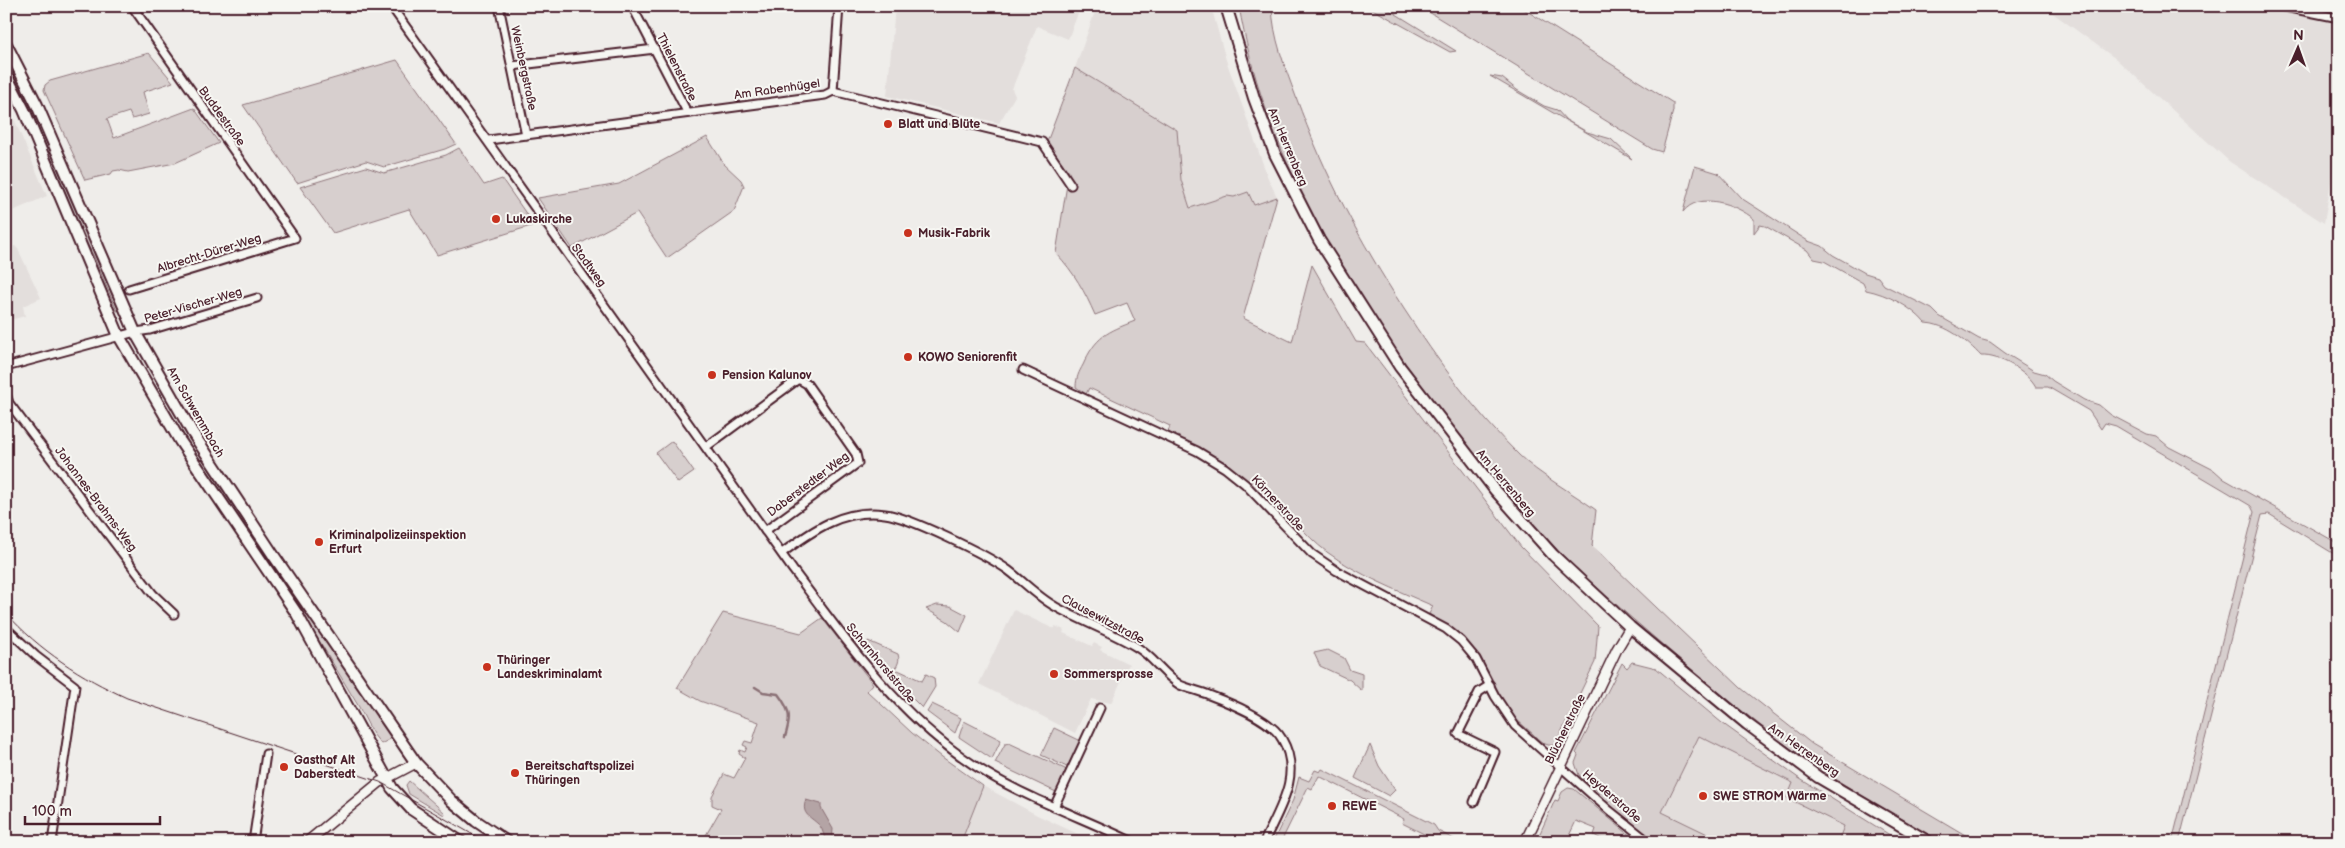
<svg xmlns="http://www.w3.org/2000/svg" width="2345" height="848" font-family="'Balsamiq Sans',sans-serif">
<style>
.built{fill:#e3dedc}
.green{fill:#d7cfce;stroke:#90777c}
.water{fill:#b4a4a5;stroke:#8a6f74}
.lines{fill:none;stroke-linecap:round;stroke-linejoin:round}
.stream{stroke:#8a6f74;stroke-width:2.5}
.minor-casing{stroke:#4a1f2b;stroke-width:11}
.tertiary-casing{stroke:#4a1f2b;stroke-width:12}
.secondary-casing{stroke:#4a1f2b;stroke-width:14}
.minor{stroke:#f6f6f2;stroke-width:7}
.tertiary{stroke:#f6f6f2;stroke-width:9}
.secondary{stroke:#f6f6f2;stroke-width:10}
.tram{stroke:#4a1f2b;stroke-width:1}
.poi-dot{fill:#c8321e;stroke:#f6f6f2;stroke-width:2}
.labels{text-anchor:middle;stroke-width:4;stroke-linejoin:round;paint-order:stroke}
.street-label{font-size:12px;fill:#4a1f2b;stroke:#f6f6f2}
.poi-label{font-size:12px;font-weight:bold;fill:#4a1f2b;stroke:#f6f6f2;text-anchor:start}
</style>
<rect width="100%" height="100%" fill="#efedea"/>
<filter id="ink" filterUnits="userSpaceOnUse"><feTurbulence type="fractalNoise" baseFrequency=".02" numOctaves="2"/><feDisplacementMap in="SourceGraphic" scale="10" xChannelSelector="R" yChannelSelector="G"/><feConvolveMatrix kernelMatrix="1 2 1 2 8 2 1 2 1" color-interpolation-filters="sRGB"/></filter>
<g filter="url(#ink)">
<!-- built -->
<g class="built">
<polygon points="895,6 1081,6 1068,39 1037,26 1012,89 1015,96 999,123 887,96"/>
<polygon points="1097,6 1211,6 1226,60 1268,178 1277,197 1253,205 1248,192 1234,197 1227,196 1190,208 1181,180 1177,130 1075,68"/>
<polygon points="2043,6 2339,6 2339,135 2324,223 2230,162 2116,59"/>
<polygon points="6,100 47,196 6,214"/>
<polygon points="6,246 9,248 15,246 18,249 41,298 23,306 25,316 6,321"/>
<polygon points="1014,610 1054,629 1055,626 1060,628 1064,630 1063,633 1092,646 1094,643 1102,647 1100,650 1129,664 1111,703 1091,699 1075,733 979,684"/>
<polygon points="1699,736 1794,783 1787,798 1845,826 1838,842 1724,842 1662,812"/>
<polygon points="983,786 1037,815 1095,842 961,842"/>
</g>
<!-- green -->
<g class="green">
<path d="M1239,6H1272C1273,38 1285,67 1296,97C1324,174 1360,241 1404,309C1438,361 1474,411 1519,455C1538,474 1573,493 1596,510L1592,546L1741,688L1812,744L1977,842C1967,842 1952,844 1942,841C1927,836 1911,824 1897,816C1849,789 1804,760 1761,726C1715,690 1671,652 1627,614C1598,588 1569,563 1542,534C1495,483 1451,428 1411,371C1332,261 1262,142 1239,6Z"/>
<polygon points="1367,6 1383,6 1456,51 1450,52"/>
<polygon points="1419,6 1519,6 1673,103 1673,111 1662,152 1652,149"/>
<polygon points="149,53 173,82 143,92 149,114 132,119 129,112 107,119 114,138 194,108 219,143 175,163 128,172 119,170 113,171 111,174 85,180 44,90 45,85 50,81"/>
<polygon points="397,60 456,144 445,149 384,167 366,161 297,183 243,105"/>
<path d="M1075,68L1177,130L1181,180L1190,208L1227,196L1234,197L1248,192L1254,205L1277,197L1243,318L1292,342L1312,265L1356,342L1365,343L1521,547L1598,626L1595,662L1555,745C1545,747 1539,740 1533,734C1524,726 1515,719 1508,710C1494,690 1488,666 1471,647C1460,633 1444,624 1429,614L1433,606C1397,590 1358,575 1327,552C1304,535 1286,509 1267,488L1260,493C1232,467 1202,449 1168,432L1170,426L1089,388L1086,394L1076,387C1076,378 1079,372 1083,365C1096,336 1107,332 1135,321L1127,303L1095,315C1085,292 1074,272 1056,253L1069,172L1047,142Z"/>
<polygon points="1490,76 1502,78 1517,90 1544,106 1557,110 1566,120 1587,132 1611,139 1632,159"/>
<polygon points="33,109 121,310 117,311 94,257 77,225 29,111"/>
<polygon points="707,137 724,164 741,180 744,186 734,211 667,258 637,213 572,248 538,198 619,184"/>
<polygon points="459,148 484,185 502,179 534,225 437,255 409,209 333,233 300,187 366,167 384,173 446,155"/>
<path d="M1695,166L1718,173L1741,198L1808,241L1822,246L1833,255L1865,273L1878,277L1884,285L1932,309L1939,316L1979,339L1990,342L2005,353L2034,371L2045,374L2053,381L2084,400L2099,405L2111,415L2147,434L2156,436L2169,447L2214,470L2224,479L2339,544V557L2269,514L2262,515L2179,842H2172L2254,512L2251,506L2116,426L2105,423L2101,429L2089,411L2048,387H2036C2028,371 1999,355 1981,356C1967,341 1946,324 1925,323C1912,307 1887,294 1866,290L1863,283L1824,261L1814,259L1807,250L1765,226L1760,225L1754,233V219C1736,204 1699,191 1683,212Z"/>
<polygon points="672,441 694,472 678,483 656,453"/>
<polygon points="298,600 392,738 381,744 373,734 359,707 296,602"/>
<polygon points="937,605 950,606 967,615 960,632 947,621 926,609"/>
<polygon points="723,613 801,633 822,618 873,684 867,691 912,733 942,757 983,786 961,842 702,842 721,809 712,805 712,796 724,774 734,778 745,758 739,754 740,750 745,752 747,747 743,745 745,741 752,743 759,722 700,701 677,688"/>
<path d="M868,641L898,654C901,663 895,669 889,675L866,647Z"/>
<polygon points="1328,650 1344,658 1350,670 1362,674 1362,691 1350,680 1320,666 1314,653"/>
<polygon points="1632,662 1656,668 1722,723 1797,777 1901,842 1838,842 1844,826 1787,798 1793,783 1699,736 1662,812 1724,842 1674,842 1669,839 1667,842 1657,842 1598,796 1600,793 1579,775 1575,763 1578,755 1576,753 1622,663 1627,668"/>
<polygon points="898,670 922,681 926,674 934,678 935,687 922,708 890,676"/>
<polygon points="932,704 961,718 955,733 927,712"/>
<polygon points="964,721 1001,740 992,759 959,737"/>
<polygon points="1054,728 1081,741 1069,768 1041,755"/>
<polygon points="1009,743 1065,769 1067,772 1058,791 1056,792 995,763 1005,744"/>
<polygon points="1370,745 1379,766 1395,790 1389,796 1355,778"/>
<polygon points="1322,769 1434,825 1438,831 1460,842 1440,842 1402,823 1404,819 1319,776 1312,789 1308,787 1281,842 1273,842 1293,800 1299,777 1309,781 1315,770 1320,772"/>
<polygon points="409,781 445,813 444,815 409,794 406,785"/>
<polygon points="1568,788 1574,789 1638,842 1607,842 1594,835 1596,829 1576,821 1566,842 1536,842 1555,800 1558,801 1562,792"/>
</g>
<!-- water -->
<path class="water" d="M806,800L821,804V808L833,829L832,842L826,841C824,837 823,830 820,826C812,817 800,815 806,800Z"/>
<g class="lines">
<!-- stream -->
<path class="stream" d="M755,687L763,692L778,694C791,711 791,718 785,737"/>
<!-- minor casing -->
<g class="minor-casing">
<g id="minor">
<path d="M391,6L793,570C851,647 904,724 988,774C1034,801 1085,819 1133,842"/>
<polyline points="499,6 526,135"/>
<polyline points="632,6 687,112"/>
<polyline points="2279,6 2339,18"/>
<polyline points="512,66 655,49"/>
<polyline points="833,91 839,6"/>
<polyline points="489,140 825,95 833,91 1042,142 1071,185"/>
<polyline points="129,289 295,238 132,6"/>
<polyline points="6,367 135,332 150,330 257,298"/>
<polyline points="1023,370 1197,451 1225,468 1245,484 1312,554 1337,571 1446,629 1461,641 1476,659 1495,696 1515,726 1610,811 1649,842"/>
<polyline points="6,394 9,403 153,594 174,614"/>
<polyline points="706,447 797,380 800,380 807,384 856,454 858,463 765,531"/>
<path d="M782,553C813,530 844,508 885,514C909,517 987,555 1008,570C1024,582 1039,598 1056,607C1083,622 1112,632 1138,648C1153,657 1164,675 1180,685C1189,689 1200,691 1209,695C1230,703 1271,719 1282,739C1303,775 1279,809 1264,842"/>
<polyline points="6,628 36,656 75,686 52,842"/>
<polyline points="1474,802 1495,752 1458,734 1479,692 1490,685"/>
<polyline points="1054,807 1100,708"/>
<polyline points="253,842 266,754"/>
</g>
</g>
<!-- tertiary casing -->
<g class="tertiary-casing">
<g id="tertiary">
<polyline points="307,842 380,782 416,763"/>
<polyline points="1525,842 1617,649 1630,627"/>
</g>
</g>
<!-- secondary casing -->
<g class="secondary-casing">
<g id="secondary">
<polyline points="1226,6 1254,98 1275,154 1319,240 1400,367 1495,490 1553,555 1630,627 1747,724 1818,777 1929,842"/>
<polyline points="6,44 37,105 135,332 192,432 274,556 416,763 452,801 476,821 507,842"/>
<polyline points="6,75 24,110 119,336 180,441 297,614 392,788 411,809 461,842"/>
</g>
</g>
<!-- minor -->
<use href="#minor" class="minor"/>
<!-- tertiary -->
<use href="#tertiary" class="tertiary"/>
<!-- secondary -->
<use href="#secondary" class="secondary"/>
<!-- tram -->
<path class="tram" d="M6,613C40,651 81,677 127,698L380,782L486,842"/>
</g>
</g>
<!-- markers -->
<g class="poi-dot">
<circle cx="888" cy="124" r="5"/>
<circle cx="496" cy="219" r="5"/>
<circle cx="908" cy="233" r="5"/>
<circle cx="908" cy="357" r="5"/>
<circle cx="712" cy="375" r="5"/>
<circle cx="319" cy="542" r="5"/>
<circle cx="487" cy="667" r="5"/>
<circle cx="1054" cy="674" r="5"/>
<circle cx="284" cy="767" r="5"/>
<circle cx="515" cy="773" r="5"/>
<circle cx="1703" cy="796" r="5"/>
<circle cx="1332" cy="806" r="5"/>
</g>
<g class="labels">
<!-- street labels -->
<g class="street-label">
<text transform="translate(677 67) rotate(63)" y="4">Thielenstraße</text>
<text transform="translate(524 68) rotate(78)" y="4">Weinbergstraße</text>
<text transform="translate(777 89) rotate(-8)" y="4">Am Rabenhügel</text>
<text transform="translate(222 116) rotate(54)" y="4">Buddestraße</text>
<text transform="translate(1288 147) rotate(67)" y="4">Am Herrenberg</text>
<text transform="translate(209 253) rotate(-17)" y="4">Albrecht-Dürer-Weg</text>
<text transform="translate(589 265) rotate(54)" y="4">Stadtweg</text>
<text transform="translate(193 305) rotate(-16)" y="4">Peter-Vischer-Weg</text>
<text transform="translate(196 412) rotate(60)" y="4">Am Schwemmbach</text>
<text transform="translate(1506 483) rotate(50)" y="4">Am Herrenberg</text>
<text transform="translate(808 484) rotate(-37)" y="4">Daberstedter Weg</text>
<text transform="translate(96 499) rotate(53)" y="4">Johannes-Brahms-Weg</text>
<text transform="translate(1278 503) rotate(47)" y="4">Körnerstraße</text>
<text transform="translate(1103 619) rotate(28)" y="4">Clausewitzstraße</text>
<text transform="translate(881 663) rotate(50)" y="4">Scharnhorststraße</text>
<text transform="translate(1565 729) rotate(-64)" y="4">Blücherstraße</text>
<text transform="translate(1804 750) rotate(35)" y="4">Am Herrenberg</text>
<text transform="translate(1612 796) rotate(41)" y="4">Heyderstraße</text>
</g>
<!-- poi labels -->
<g class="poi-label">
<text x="898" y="128">Blatt und Blüte</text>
<text x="506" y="223">Lukaskirche</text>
<text x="918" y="237">Musik-Fabrik</text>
<text x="918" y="361">KOWO Seniorenfit</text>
<text x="722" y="379">Pension Kalunov</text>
<text x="329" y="539">Kriminalpolizeiinspektion<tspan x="329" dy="14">Erfurt</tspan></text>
<text x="497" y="664">Thüringer<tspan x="497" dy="14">Landeskriminalamt</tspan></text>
<text x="1064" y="678">Sommersprosse</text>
<text x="294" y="764">Gasthof Alt<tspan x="294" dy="14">Daberstedt</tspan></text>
<text x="525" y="770">Bereitschaftspolizei<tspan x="525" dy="14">Thüringen</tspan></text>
<text x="1713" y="800">SWE STROM Wärme</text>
<text x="1342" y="810">REWE</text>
</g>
</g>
<!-- margin -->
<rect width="2345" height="848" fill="none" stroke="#f6f6f2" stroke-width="25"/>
<rect x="12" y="12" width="2320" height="823" fill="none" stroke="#4a1f2b" stroke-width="2" filter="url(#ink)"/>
<!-- north arrow -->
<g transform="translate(2298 48) rotate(2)" stroke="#f6f6f2" stroke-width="4" paint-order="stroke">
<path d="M0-4L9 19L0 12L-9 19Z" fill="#4a1f2b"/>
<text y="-8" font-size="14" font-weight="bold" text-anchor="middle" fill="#4a1f2b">N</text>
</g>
<!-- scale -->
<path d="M25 816v8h135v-8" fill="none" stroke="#4a1f2b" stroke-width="2.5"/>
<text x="32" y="816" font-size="15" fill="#4a1f2b" stroke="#f6f6f2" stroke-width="4" paint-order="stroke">100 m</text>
</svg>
